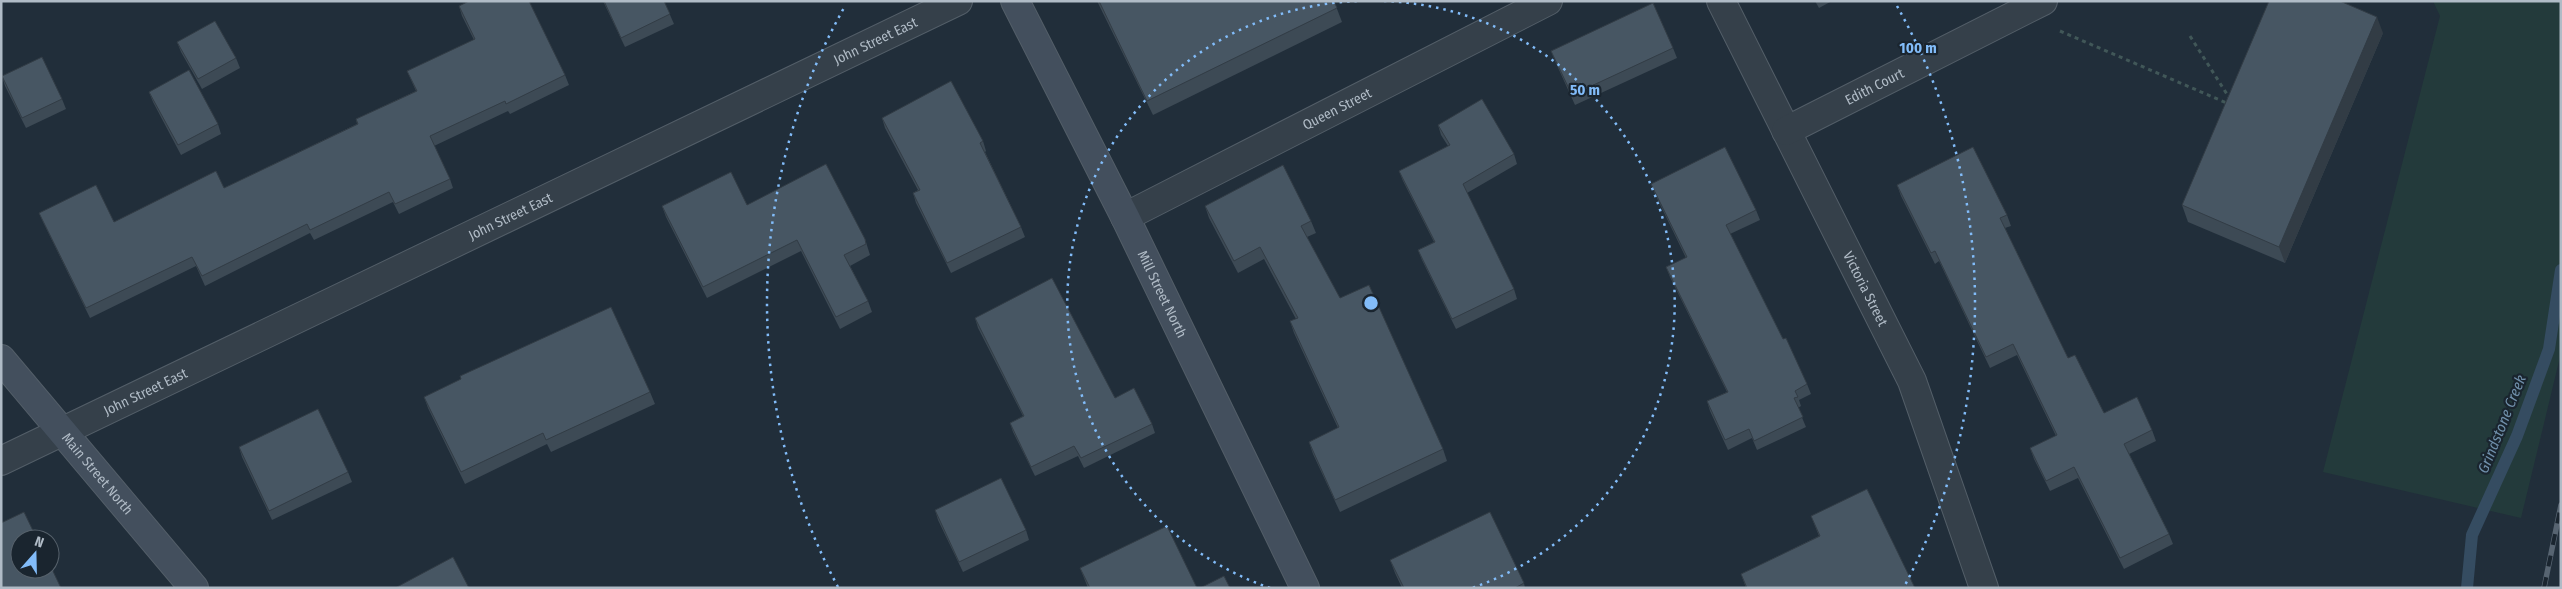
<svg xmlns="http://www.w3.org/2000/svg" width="2562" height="589" font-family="'Fira Sans Condensed',sans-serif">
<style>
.green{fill:#233a3b}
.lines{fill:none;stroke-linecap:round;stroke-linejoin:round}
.stream{stroke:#354c61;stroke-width:12}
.street-casing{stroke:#535e68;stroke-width:30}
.secondary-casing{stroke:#535e68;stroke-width:30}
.path{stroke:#415758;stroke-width:3;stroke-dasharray:4 4;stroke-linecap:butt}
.street{stroke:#35404a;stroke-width:28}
.secondary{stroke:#434f5d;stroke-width:28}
.rail-casing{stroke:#576471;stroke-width:5.5}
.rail{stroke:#1a252f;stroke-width:4;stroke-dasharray:11;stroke-linecap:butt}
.wall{fill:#3d4a55}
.shaded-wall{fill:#323c45}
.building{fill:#475663;stroke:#323c45}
.ring{fill:none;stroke:#82bcf9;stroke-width:2.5;stroke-dasharray:2.5 5}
.labels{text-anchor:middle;stroke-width:4.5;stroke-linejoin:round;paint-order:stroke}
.street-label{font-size:14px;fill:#b0bbc6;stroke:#1a252f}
.water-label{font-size:15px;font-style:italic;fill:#708faa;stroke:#1a252f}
.centre{fill:#82bcf9;stroke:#1a252f;stroke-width:2.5}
.ring-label{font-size:15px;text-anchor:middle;font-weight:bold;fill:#82bcf9;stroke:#1a252f;stroke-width:4.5;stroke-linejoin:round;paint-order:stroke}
</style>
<rect width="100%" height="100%" fill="#212e3a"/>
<!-- green -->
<polygon class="green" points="2433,1 2561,1 2561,353 2521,518 2323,472 2440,16"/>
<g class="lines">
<!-- stream -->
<polyline class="stream" points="2467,588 2472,535 2517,436 2549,349 2561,270"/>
<!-- street casing -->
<g class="street-casing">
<g id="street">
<path id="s1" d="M1721,1L1912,381L1984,588"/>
<path id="s2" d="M1786,131L2043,1"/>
<path id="s3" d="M1125,217L1548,1"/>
<path id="s4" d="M1,461L958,1"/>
</g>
</g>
<!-- secondary casing -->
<g class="secondary-casing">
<g id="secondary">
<path id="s5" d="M1015,1L1125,217L1305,588"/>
<path id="s6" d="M1,359L194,588"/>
</g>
</g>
<!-- path -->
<g class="path">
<polyline points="2060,31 2229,104"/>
<polyline points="2190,36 2230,99"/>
</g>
<!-- street -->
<use href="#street" class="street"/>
<!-- secondary -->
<use href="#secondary" class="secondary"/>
<!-- rail casing -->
<g class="rail-casing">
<polyline id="rail" points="2544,588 2561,505"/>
</g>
<!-- rail -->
<use href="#rail" class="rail"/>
</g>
<!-- wall -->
<g class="wall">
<polygon points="603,1 664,1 674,24 625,47"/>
<polygon points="1097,1 1334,1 1342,22 1153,115"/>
<polygon points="1815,1 1832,1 1819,8"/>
<polygon points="459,6 565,75 569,85 510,114 508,111 434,146 450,179 453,188 399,214 393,202 314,240 310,233 205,286 196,266 90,318 43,222 39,213 114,222 224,188 357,124 356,119 416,91 407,71 474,40 462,16"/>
<polygon points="2383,33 2285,263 2188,222 2182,205"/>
<polygon points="177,42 236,58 240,68 202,89 181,52"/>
<polygon points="1673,48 1677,58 1575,105 1555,61 1551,51"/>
<polygon points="2,76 62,99 66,109 26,128 5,86"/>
<polygon points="149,92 218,124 221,134 181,155 153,102"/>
<polygon points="882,118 983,141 986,151 985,152 1021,227 1025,237 951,273 916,203 913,193 918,190 885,128"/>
<polygon points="1438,125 1514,154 1517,164 1467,193 1514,289 1517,299 1456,329 1422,260 1418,250 1434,242 1403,181 1399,171 1448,146 1441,135"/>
<polygon points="1651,184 1756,210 1760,220 1730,234 1783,339 1807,384 1811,394 1799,400 1801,406 1798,408 1806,427 1757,450 1752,438 1728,450 1710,411 1707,401 1727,392 1670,277 1666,267 1686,258 1655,194"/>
<polygon points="1897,185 2007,215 2011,226 2005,228 2068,358 2104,413 2152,430 2156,441 2129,454 2169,534 2173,544 2124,569 2078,478 2050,491 2034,459 2030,448 2056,436 2017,355 1990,368 1939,261 1935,264 1901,196"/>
<polygon points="747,205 865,239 870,255 850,266 868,301 872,312 840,329 801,251 707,298 666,217 662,206"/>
<polygon points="1205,206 1311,221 1316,233 1307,237 1340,298 1443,449 1447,461 1340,512 1313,454 1309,442 1338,428 1294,333 1290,321 1296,319 1264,259 1238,273 1209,218"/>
<polygon points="975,318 1115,398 1152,424 1155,433 1084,468 1078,456 1035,476 1013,432 1010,423 1023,416 978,328"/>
<polygon points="650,392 655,404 551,452 547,444 465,484 428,408 424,397"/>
<polygon points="239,447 348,472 352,482 272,520 242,457"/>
<polygon points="935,510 1026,530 1029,540 963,572 938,520"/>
<polygon points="1811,516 1915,588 1746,588 1741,574 1819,536"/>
<polygon points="1390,560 1524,583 1525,588 1402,588 1395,573"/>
<polygon points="1080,568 1197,588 1088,588"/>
</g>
<!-- shaded-wall -->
<polygon class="shaded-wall" points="2377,17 2383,33 2285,263 2279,247"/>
<!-- building -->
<g class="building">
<polygon points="469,1 529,1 565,75 506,104 505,101 430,136 450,179 395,204 389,192 310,230 307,224 202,276 192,257 86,308 39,213 96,185 114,222 216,171 224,188 358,124 356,119 417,91 407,71 475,39 459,6"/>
<polygon points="604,1 664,1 670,14 621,38"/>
<polygon points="1099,1 1334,1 1337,8 1147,101"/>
<polygon points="2269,1 2340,1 2377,17 2279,247 2182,205"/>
<polygon points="1653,3 1673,48 1572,95 1551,51"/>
<polygon points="215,21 236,58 198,79 177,42"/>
<polygon points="42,57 62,99 22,118 2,76"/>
<polygon points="189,70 218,124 178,145 149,92"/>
<polygon points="951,81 983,141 980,143 1021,227 947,263 913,193 920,190 882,118"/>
<polygon points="1482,99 1514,154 1463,184 1514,289 1452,319 1418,250 1435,242 1399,171 1450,145 1438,125"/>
<polygon points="1725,147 1756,210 1726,225 1783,339 1786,338 1807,384 1795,391 1798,397 1794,398 1803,417 1754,441 1749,429 1725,440 1707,401 1728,392 1666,267 1687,257 1651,184"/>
<polygon points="1973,147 2007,215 2000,218 2068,358 2075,355 2104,413 2137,397 2152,430 2124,444 2169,534 2120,558 2074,467 2046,481 2030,448 2057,435 2013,344 1986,357 1935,251 1931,253 1897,185"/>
<polygon points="826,164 865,239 866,244 844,255 868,301 836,317 797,240 703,287 662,206 731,172 747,205"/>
<polygon points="1283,165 1311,221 1301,226 1340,298 1369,285 1443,449 1335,500 1309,442 1339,427 1290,321 1298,318 1260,247 1234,261 1205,206"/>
<polygon points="1052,278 1115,398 1134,388 1152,424 1081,458 1074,446 1031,467 1010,423 1024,416 975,318"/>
<polygon points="611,307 650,392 546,440 543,433 461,472 424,397 461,379 460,376"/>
<polygon points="318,409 348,472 269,511 239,447"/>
<polygon points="1001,478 1026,530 959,562 935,510"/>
<polygon points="1867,489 1915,588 1747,588 1741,574 1820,536 1811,516"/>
<polygon points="24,512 37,539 20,539 20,569 50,569 50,565 61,588 1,588 1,523"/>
<polygon points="1490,512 1524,583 1515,588 1404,588 1390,560"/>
<polygon points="1167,526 1197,588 1090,588 1080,568"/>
<polygon points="453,557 469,588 395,588"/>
<polygon points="1224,576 1230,588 1200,588"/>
</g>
<!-- distance rings -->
<g class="ring">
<path d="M1270 588A302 302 0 0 1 1358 1M1384 1A302 302 0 0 1 1472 588"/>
<path d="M838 587A604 604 0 0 1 845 6M1897 6A604 604 0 0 1 1904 587"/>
</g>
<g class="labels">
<!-- street labels -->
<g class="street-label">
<text dy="5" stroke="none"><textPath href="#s4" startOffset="970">John Street East</textPath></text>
<text dy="5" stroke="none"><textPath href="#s2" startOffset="99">Edith Court</textPath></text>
<text dy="5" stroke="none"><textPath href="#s3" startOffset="238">Queen Street</textPath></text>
<text dy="5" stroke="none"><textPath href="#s4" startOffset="565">John Street East</textPath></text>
<text dy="5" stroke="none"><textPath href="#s1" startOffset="322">Victoria Street</textPath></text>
<text dy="5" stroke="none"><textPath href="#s5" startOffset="328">Mill Street North</textPath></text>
<text dy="5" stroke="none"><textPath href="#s4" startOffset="160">John Street East</textPath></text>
<text dy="5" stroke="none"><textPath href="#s6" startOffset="150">Main Street North</textPath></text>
</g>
<!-- water labels -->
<g class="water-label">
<text transform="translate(2502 424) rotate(-68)" y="5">Grindstone Creek</text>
</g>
</g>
<circle cx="1371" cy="303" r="8" class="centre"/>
<g class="ring-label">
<text x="1918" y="53">100 m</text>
<text x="1585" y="95">50 m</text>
</g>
<!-- border -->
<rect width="2562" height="589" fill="none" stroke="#b0bbc6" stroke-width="5"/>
<!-- north arrow -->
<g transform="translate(35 554) rotate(20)"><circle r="24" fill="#1a252f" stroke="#56616b"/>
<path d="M0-4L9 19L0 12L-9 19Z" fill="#82bcf9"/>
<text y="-8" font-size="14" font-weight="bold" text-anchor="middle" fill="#b0bbc6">N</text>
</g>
</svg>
